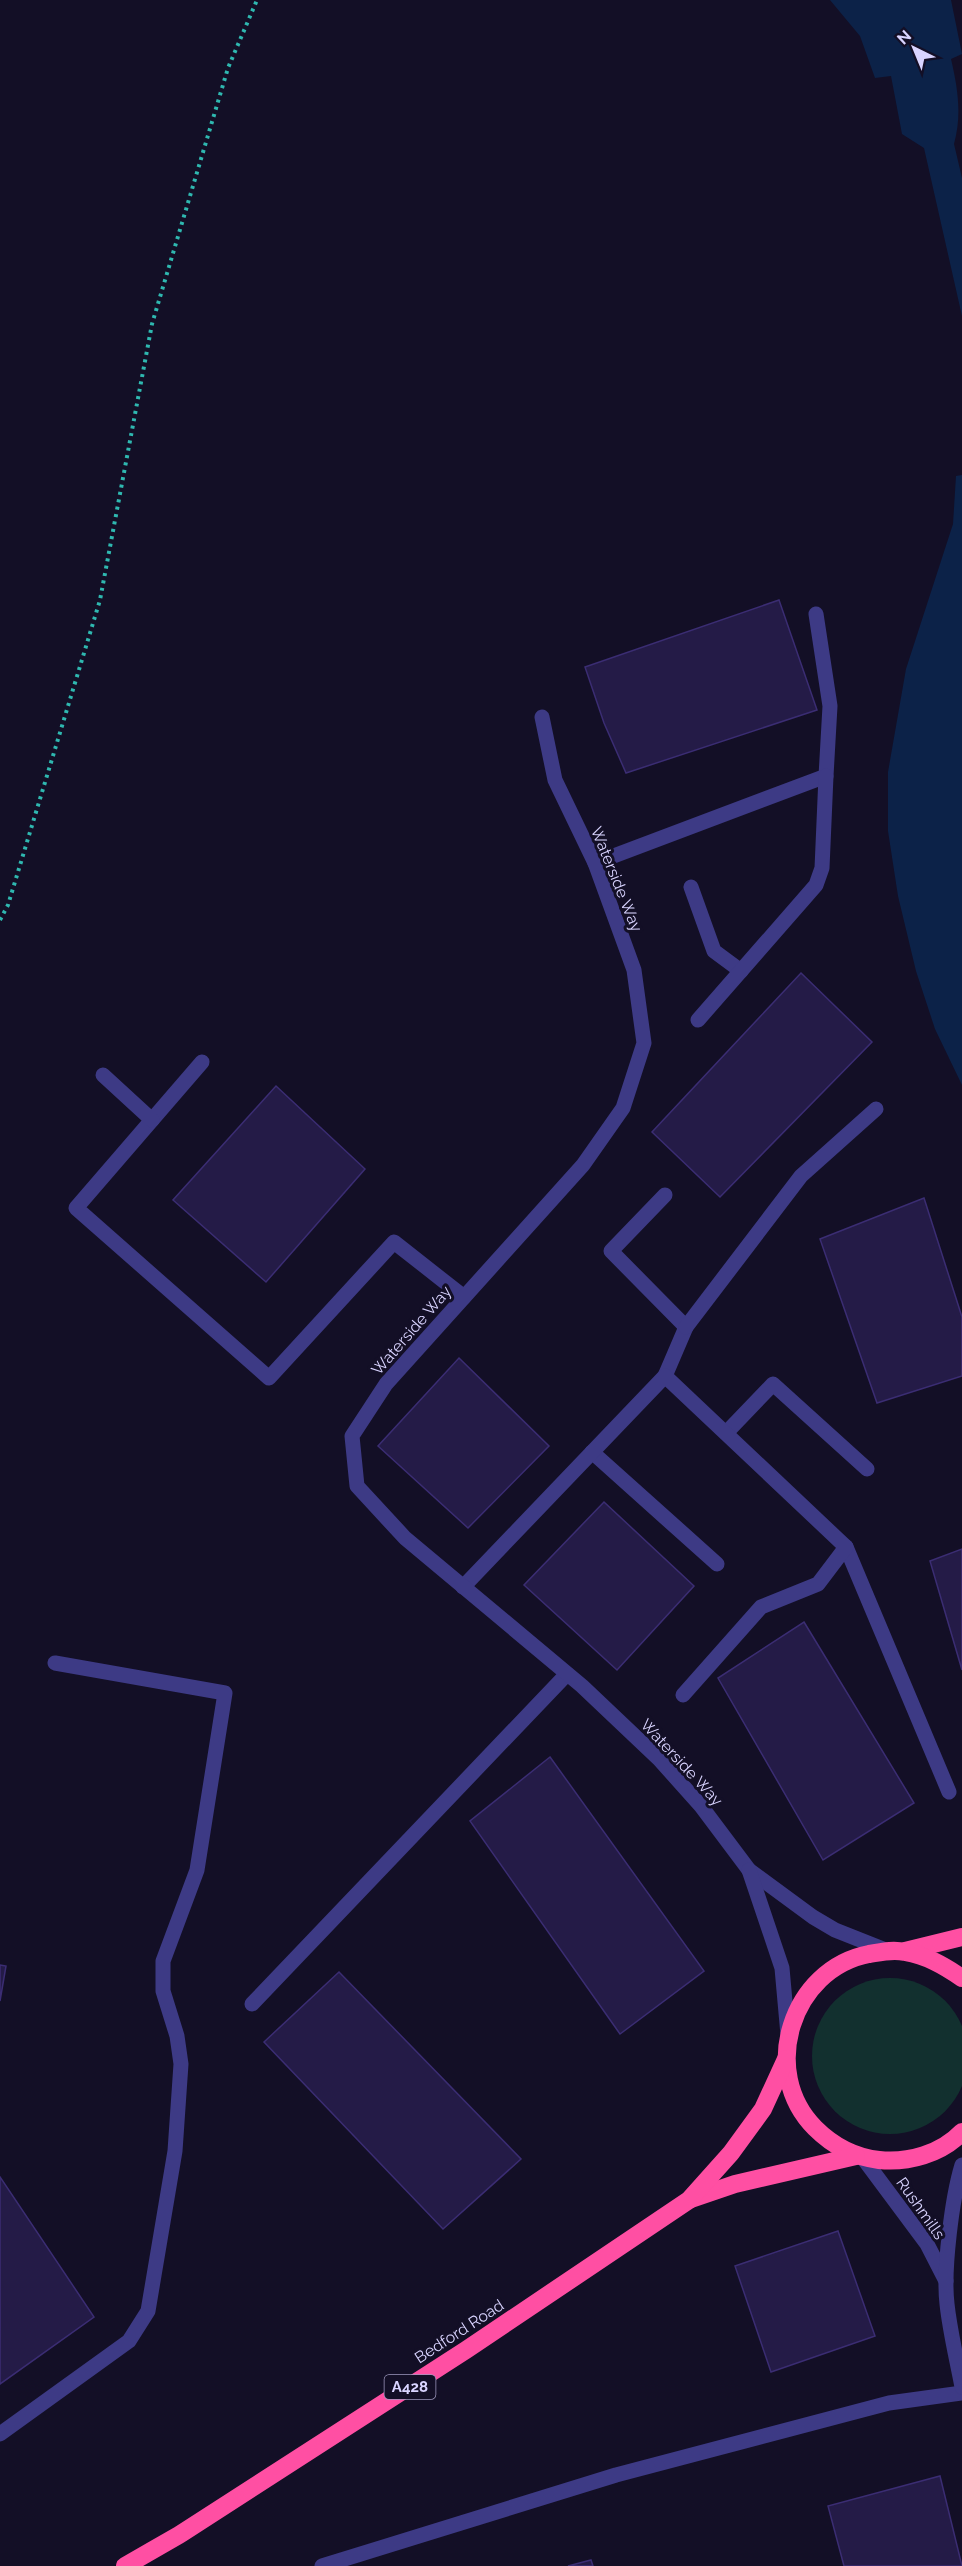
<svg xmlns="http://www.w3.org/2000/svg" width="962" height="2566" font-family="Raleway,sans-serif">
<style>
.green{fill:#12302f}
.water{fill:#0c2248}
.building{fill:#241b47;stroke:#3b2d73;stroke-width:1.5}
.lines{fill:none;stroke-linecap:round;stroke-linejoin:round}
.path{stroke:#2fb8b0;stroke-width:4;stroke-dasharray:3 4.5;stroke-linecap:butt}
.lane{stroke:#3d3a85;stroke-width:15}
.street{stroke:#3d3a85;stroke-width:15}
.highway{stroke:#ff4fa3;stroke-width:18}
.labels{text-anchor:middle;stroke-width:6;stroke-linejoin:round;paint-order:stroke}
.shield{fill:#130f26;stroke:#9e99be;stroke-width:1.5}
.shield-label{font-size:15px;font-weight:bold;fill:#d9d4ff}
.street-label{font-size:16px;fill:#d9d4ff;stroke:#130f26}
</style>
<rect width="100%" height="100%" fill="#130f26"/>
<!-- green -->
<circle class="green" cx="890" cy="2056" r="78"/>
<!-- water -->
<g class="water">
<path d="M830,0H951L962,54L951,59C958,89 962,115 954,144L962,178V316L924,148L902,134L891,76L875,78L860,36Z"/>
<polygon points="962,475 962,1085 935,1029 916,971 898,896 888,831 888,772 906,669 953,524 956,476"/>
</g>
<!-- building -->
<g class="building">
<polygon points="779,600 817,710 626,773 604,723 585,667"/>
<polygon points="801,973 872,1042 720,1197 652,1132"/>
<polygon points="276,1086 365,1169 266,1282 173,1200"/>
<polygon points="924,1198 962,1317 962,1376 877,1403 820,1239"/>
<polygon points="459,1358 549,1446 468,1528 378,1446"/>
<polygon points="604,1502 694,1586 617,1670 524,1585"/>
<polygon points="962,1549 962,1670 930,1561"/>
<polygon points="804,1622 914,1803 823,1860 718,1678"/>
<polygon points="550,1757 704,1971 620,2034 470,1821"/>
<polygon points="0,1965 6,1966 0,2001"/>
<polygon points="339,1972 521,2159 443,2229 264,2042"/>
<polygon points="0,2177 94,2317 0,2384"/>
<polygon points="838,2231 875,2336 771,2372 735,2266"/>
<polygon points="940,2476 962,2566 844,2566 828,2506"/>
<polygon points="591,2560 593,2566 568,2566"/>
</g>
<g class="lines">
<!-- path -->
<polyline class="path" points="0,920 8,905 100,600 152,324 228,68 257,0"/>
<!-- lane -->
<g class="lane">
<polyline points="595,863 826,776 830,706 816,614"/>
<polyline points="691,887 714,951 741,971"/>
<polyline points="698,1020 816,885 822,868 826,776"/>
<polyline points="202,1062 76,1208 269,1378 394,1242 464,1297"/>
<polyline points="103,1075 152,1120"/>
<polyline points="665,1195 611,1251 686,1327 665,1376"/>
<polyline points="686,1327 801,1176 876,1109"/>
<polyline points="726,1433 773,1384 867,1469"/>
<polyline points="592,1452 717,1564"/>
<polyline points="846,1547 949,1792"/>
<polyline points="463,1587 665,1376 846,1547 818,1584 761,1607 683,1695"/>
<polyline points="252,2004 567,1674"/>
<polyline points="0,2434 129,2341 148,2311 175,2151 181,2064 177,2036 163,1991 163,1961 197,1870 225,1693 55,1663"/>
<polyline points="322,2566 616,2475 889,2403 962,2393"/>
</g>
<!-- street -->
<g class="street">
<polyline points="542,717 555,780 595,863 634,970 644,1043 623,1108 583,1165 386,1384 352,1436 357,1486 405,1538 582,1686 659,1759 701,1806 749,1870 813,1917 835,1930 888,1951"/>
<polyline points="749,1870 782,1968 788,2035"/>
<polyline points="863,2158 927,2244 946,2281"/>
<path d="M962,2165C952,2198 943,2270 947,2304C950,2332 957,2360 962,2387"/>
</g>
<!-- highway -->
<g class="highway">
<polyline points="905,1951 962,1937"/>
<path d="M962,1978C943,1965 927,1956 905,1952C893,1949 881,1952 869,1954C791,1969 759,2072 815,2128C833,2146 854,2157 879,2160C908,2163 941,2154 962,2132"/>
<polyline points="691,2199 735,2184 856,2156"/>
<polyline points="125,2566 179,2535 466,2350 689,2200 731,2153 763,2109 786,2059"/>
</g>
</g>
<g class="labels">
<!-- shield labels -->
<rect class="shield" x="384.5" y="2375" width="51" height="24" rx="4.5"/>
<g class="shield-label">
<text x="410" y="2392">A428</text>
</g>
<!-- street labels -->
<g class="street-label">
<text transform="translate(617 879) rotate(68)" y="6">Waterside Way</text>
<text transform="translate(411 1330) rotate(-49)" y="6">Waterside Way</text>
<text transform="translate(682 1762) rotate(47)" y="6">Waterside Way</text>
<text transform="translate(921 2208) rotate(55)" y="6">Rushmills</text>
<text transform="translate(459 2331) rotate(-33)" y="6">Bedford Road</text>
</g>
</g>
<!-- north arrow -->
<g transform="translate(914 48) rotate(317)" stroke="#130f26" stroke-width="4.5" paint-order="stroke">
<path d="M0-4.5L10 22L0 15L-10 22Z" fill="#d9d4ff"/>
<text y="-9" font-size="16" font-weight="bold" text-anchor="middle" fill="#d9d4ff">N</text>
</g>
</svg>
